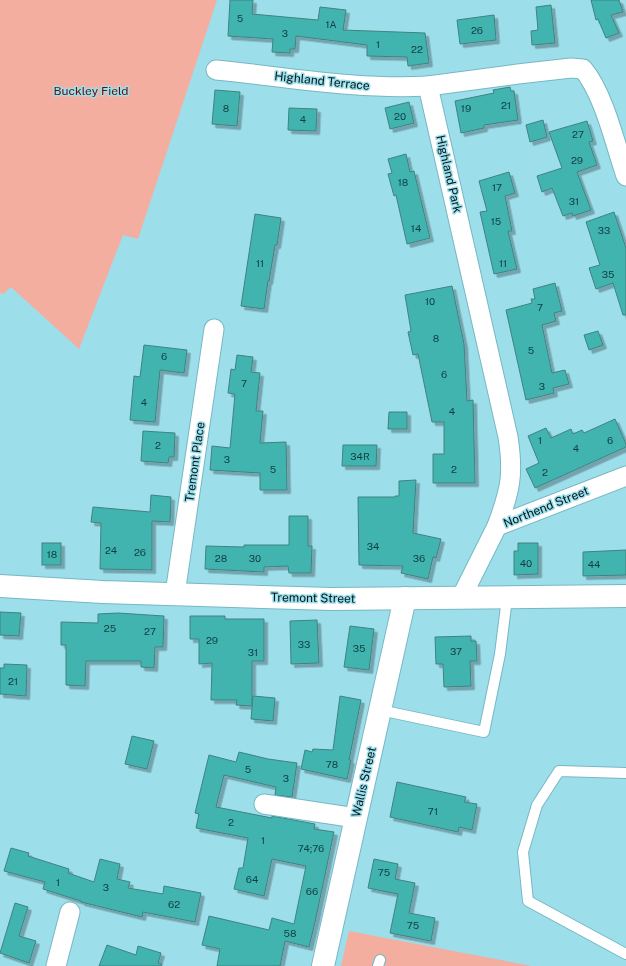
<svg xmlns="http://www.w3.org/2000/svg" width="626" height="966" font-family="'Public Sans',sans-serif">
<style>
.green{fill:#f4aea0}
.building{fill:#42b4b0;stroke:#40827f;filter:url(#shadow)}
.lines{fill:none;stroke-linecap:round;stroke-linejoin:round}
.service-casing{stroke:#77b7c4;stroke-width:12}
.minor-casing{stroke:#77b7c4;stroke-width:21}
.tertiary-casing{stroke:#77b7c4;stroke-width:24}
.service{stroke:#fff;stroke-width:10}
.minor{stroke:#fff;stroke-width:19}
.tertiary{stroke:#fff;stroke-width:22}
.labels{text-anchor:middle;stroke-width:3;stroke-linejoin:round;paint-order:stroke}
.number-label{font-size:10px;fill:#103e40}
.street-label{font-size:12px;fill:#00161b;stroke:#9ddeeb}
.park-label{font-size:12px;fill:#680d02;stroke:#9ddeeb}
</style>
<defs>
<filter id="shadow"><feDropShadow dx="3.5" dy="3.5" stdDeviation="0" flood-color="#0004"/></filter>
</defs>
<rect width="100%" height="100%" fill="#9ddeeb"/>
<!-- green -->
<g class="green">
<polygon points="0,0 217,0 138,239 123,235 79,349 11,287 3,294 0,293"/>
<polygon points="349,931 532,966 341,966"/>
</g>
<!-- building -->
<g class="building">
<polygon points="230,0 253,0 252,14 318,20 320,7 346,10 343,30 425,33 429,63 408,66 407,57 367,56 367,45 296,36 295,49 290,49 290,53 272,52 273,39 228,36"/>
<polygon points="591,0 619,0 623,12 611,15 619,33 606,38 598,19 596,20"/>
<polygon points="551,5 555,43 532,45 531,31 538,30 536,7"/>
<polygon points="494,15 496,40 460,44 457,20"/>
<polygon points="510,87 511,91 514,91 518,120 484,125 484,128 461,133 455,101 494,93 493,90"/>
<polygon points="215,90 240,92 237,126 212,124"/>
<polygon points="409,102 414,123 390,129 385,108"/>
<polygon points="289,108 317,109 316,131 288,130"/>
<polygon points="543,120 547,137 530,142 526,125"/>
<polygon points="587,121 593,141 589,142 597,165 577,172 591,210 573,216 572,213 563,216 552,188 542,192 537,176 562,168 549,132"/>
<polygon points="406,154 410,172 414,171 430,238 407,244 396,195 394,196 388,174 392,173 388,159"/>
<polygon points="509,172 515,193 505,196 512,231 508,231 517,269 494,274 480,212 487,211 479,181"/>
<polygon points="614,212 626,248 626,315 623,315 613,283 596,289 589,268 600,265 586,222"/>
<polygon points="255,214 281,218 277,245 275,245 269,281 268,281 264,309 241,306"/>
<polygon points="555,283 562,311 554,313 556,321 542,325 552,373 565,370 569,384 553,388 554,393 526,400 506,310 532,303 531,299 535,299 533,289"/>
<polygon points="452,286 464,344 467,401 473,400 475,483 433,483 433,454 444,454 444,422 432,422 418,354 413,355 408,332 411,331 405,295"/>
<polygon points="598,331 603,345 589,350 584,335"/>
<polygon points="144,345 187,350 184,373 160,370 155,422 130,420 134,376 140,377"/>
<polygon points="237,355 253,357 251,372 260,373 256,411 263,411 260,443 286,442 287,490 260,490 260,473 210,470 212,446 230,448 235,394 228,393 231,369 235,370"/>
<polygon points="389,412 407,412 407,429 388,429"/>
<polygon points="615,419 626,444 626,447 535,488 526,469 539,463 528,436 546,428 551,438 571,429 573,434 582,430 584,433"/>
<polygon points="143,431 175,433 174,457 169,457 168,463 141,461"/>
<polygon points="343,445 377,445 376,466 342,466"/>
<polygon points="416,480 413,533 441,539 436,558 433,557 428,579 401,573 403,566 359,565 358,497 395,497 395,496 399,496 399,481"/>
<polygon points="151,495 171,497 170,522 152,521 152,570 100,569 101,523 91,522 93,507 150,512"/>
<polygon points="289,516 308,516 308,546 312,546 311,573 289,573 288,566 264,567 264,572 205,569 206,546 244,547 244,545 289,545"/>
<rect x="42" y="543" width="19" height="22"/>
<polygon points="518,543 538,543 538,574 514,575 514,551 518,551"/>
<polygon points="626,550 626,575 583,576 583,552"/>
<polygon points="0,612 21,613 19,636 0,635"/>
<polygon points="118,613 164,616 163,647 155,647 154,668 141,667 141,661 86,661 85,686 66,685 66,645 61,645 61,622 98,623 98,614"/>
<polygon points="190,616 225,616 225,619 264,619 264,661 252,661 252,706 236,705 237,700 211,700 212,663 199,664 199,639 190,639"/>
<polygon points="317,620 319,663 291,664 290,621"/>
<polygon points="350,626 374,629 369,670 344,667"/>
<polygon points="471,636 471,641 476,641 477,661 470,661 471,686 444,687 443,664 436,664 435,637"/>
<polygon points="4,664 27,665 26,696 0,694 0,668 4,668"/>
<polygon points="253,696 275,698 273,721 251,719"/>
<polygon points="340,696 361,700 349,760 351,760 347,779 301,769 305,750 312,752 313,749 333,750"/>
<polygon points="132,736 154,741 147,769 125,764"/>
<polygon points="239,752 268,759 297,763 292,797 275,795 276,787 224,775 216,807 272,818 272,816 315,824 314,829 334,832 315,922 309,947 285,941 280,966 217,966 220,949 202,945 209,916 269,930 272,918 294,924 306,866 272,859 264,896 234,889 239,868 243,868 248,838 196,828 199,814 195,813 209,755 236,762"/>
<polygon points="397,782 466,797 464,802 477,804 472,830 459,827 458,832 390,817"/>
<polygon points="11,848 29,853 28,856 69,869 68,873 94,882 100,859 120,864 117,879 130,882 128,888 163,894 164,886 201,893 195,922 143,912 142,917 81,902 81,901 43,889 45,882 4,871"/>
<polygon points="374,859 398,864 395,879 415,883 409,913 435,918 431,941 390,933 398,894 368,888"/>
<polygon points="15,903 28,907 19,936 36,941 29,963 0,953"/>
<polygon points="107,945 136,955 138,946 161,953 158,963 162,964 161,966 99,966"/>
</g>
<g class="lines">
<!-- service casing -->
<g class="service-casing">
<g id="service">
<polyline points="380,710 484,732 500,654 507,598"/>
<polyline points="626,773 559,771 537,805 523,852 528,901 626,954"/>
<polyline points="378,966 380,960"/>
</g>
</g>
<!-- minor casing -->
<g class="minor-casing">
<g id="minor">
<path d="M216,70C287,77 358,90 428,86"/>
<path d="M497,526C510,491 514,475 508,437L428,86L518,74L571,68L583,69C604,94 615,144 626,176"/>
<polyline points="175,594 214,329"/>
<polyline points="461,598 497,526 626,476"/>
<polyline points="264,804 356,818"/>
<polyline points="56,966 70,912"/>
</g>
</g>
<!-- tertiary casing -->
<g class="tertiary-casing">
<g id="tertiary">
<polyline points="0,586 103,592 331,599 626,596"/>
<polyline points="323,966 405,598"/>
</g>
</g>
<!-- service -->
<use href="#service" class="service"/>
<!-- minor -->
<use href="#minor" class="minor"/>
<!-- tertiary -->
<use href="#tertiary" class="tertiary"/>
</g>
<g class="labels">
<!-- number labels -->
<g class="number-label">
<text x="240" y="22">5</text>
<text x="331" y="28">1A</text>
<text x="477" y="34">26</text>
<text x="285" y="37">3</text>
<text x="378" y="48">1</text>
<text x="417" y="53">22</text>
<text x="506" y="109">21</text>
<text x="226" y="112">8</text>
<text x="466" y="112">19</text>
<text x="400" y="120">20</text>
<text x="303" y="123">4</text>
<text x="578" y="138">27</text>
<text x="577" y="164">29</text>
<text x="403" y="186">18</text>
<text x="497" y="191">17</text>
<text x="574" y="205">31</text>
<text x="496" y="225">15</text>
<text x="416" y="232">14</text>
<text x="604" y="234">33</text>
<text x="260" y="267">11</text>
<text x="503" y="267">11</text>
<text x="608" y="278">35</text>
<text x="430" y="305">10</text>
<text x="540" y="311">7</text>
<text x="436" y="342">8</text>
<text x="531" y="354">5</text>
<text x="164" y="360">6</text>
<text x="444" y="378">6</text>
<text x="244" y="387">7</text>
<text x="542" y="390">3</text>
<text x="144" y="406">4</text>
<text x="452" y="415">4</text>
<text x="540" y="444">1</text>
<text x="610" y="444">6</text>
<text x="158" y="449">2</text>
<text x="576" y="452">4</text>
<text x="360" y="460">34R</text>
<text x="227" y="463">3</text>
<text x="273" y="473">5</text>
<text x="454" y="473">2</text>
<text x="545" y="476">2</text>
<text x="373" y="550">34</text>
<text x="111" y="554">24</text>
<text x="140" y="556">26</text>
<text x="52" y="558">18</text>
<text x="221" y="562">28</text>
<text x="255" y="562">30</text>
<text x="419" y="562">36</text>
<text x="526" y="567">40</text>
<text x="594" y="568">44</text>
<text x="110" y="632">25</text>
<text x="150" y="635">27</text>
<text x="212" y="644">29</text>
<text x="304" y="648">33</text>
<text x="359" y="652">35</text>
<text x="456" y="655">37</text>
<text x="253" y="656">31</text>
<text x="13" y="685">21</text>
<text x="332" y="768">78</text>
<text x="248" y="773">5</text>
<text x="286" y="782">3</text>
<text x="433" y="815">71</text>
<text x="231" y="826">2</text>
<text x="263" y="844">1</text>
<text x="311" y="852">74;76</text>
<text x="384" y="876">75</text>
<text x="252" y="883">64</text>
<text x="58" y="886">1</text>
<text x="106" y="891">3</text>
<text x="312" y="895">66</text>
<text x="174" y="908">62</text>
<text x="413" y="929">75</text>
<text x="290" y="937">58</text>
</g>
<!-- street labels -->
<g class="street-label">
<text transform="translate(322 81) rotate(6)" y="4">Highland Terrace</text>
<text transform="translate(449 174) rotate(77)" y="4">Highland Park</text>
<text transform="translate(195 462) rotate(-82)" y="4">Tremont Place</text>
<text transform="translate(546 507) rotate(-22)" y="4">Northend Street</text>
<text transform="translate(313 598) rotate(1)" y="4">Tremont Street</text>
<text transform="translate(364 782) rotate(-77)" y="4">Wallis Street</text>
</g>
<!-- park labels -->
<g class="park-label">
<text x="91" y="95">Buckley Field</text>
</g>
</g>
</svg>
